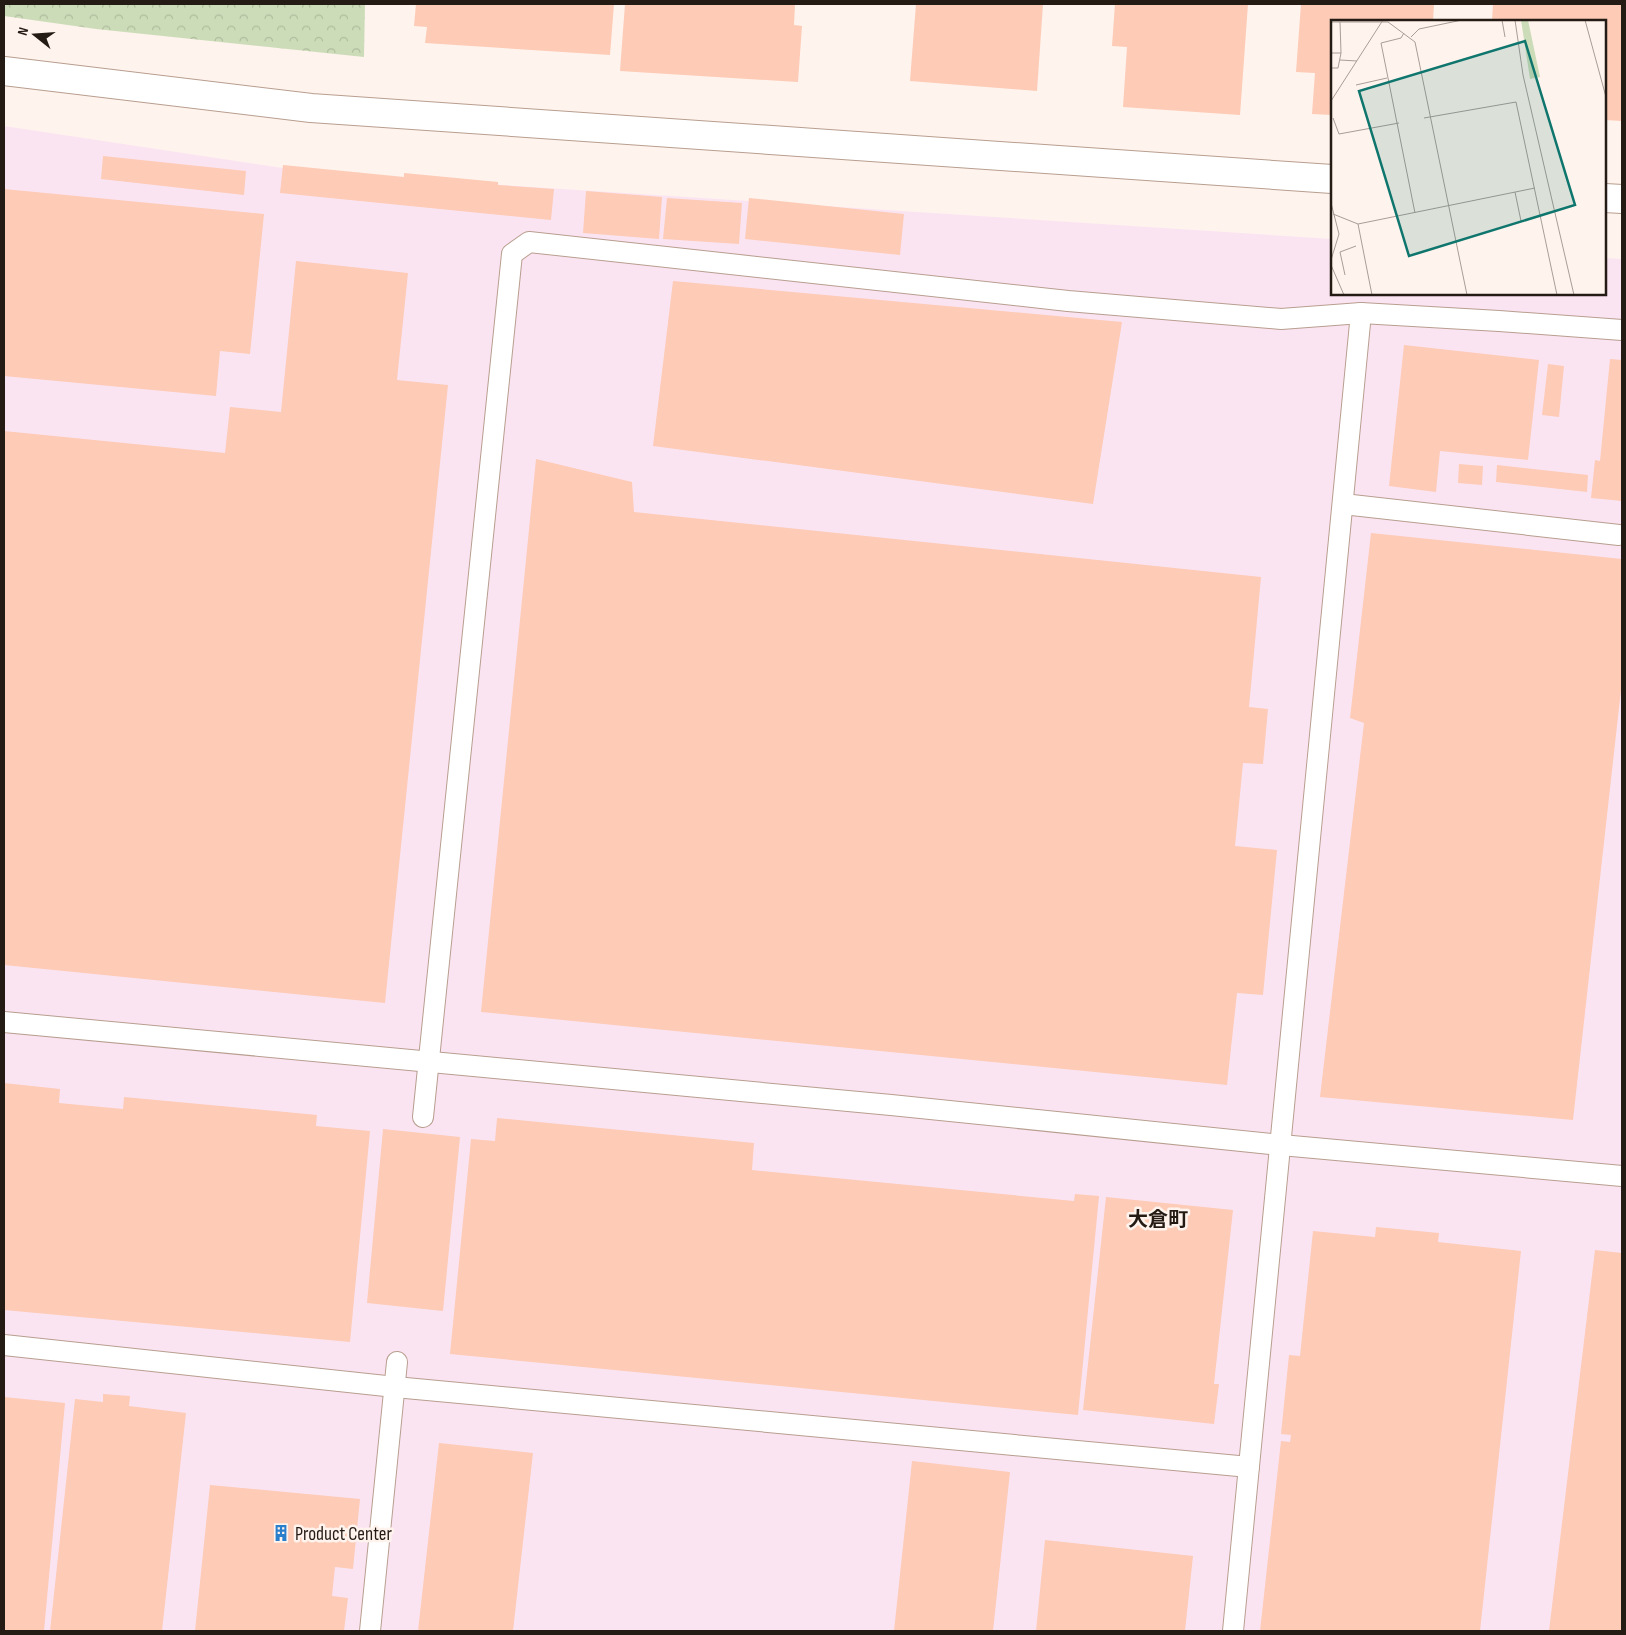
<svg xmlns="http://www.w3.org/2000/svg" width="1626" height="1635" font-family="'Sofia Sans Condensed','Noto Sans JP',sans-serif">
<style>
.industrial{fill:#fbe4f2}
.park{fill:url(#park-crowns)}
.building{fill:#fdcbb6}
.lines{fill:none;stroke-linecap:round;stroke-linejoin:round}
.service-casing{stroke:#b89e8f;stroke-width:22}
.tertiary-casing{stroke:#b89e8f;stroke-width:30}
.service{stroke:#fff;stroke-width:20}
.tertiary{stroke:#fff;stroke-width:28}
.labels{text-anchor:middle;stroke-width:5;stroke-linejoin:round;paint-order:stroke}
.poi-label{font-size:19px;fill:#251b15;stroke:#fff3ed;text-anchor:start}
.neighbourhood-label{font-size:20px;font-weight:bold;fill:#251b15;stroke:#fff3ed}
.inset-road{fill:none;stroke:#a89d97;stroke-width:1}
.view{fill:#0f766e;fill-opacity:0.15;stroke:#0f766e;stroke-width:2.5}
.inset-edge{fill:none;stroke:#251b15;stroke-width:2.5}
</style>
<defs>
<pattern id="park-crowns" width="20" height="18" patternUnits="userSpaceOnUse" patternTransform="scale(1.25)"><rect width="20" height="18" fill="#ccdcb8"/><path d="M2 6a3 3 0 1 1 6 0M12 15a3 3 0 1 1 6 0" fill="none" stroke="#afbc9d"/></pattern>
</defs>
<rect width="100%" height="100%" fill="#fff3ed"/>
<!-- industrial -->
<polygon class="industrial" points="4,126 316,173 1332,239 1332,294 1605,294 1605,258 1622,259 1622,1631 4,1631"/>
<!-- park -->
<polygon class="park" points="4,4 365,4 364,57 96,29 4,16"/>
<!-- building -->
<g class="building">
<polygon points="416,4 614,4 610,55 425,43 427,27 414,26"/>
<polygon points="625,4 795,4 794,25 802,26 798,82 620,71"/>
<polygon points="916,4 1043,4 1037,91 910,81"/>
<polygon points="1115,4 1248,4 1240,115 1123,107 1127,47 1112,46"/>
<polygon points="1301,4 1434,4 1433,21 1332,21 1332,115 1312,114 1315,73 1296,72"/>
<polygon points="1493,4 1622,4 1622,121 1605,120 1605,21 1492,21"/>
<polygon points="103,156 246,171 244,195 101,179"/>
<polygon points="283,165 404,177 404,173 498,182 498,185 554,189 551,220 280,193"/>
<polygon points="4,189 264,214 250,354 220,351 216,396 4,376"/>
<polygon points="586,191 662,197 659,239 583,233"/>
<polygon points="667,198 742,203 739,244 663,239"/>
<polygon points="749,198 904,214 900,255 745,239"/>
<polygon points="296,261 408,273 397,380 448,385 385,1003 4,965 4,431 225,453 230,407 281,412"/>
<polygon points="673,281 1122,322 1093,504 653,446"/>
<polygon points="1404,345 1539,360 1528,460 1440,451 1436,492 1389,486"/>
<polygon points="1610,359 1622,360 1622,501 1591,498 1595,460 1600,461"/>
<polygon points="1548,364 1564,366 1559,417 1542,415"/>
<polygon points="536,459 632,482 634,512 1261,577 1249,707 1268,709 1263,764 1243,763 1235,846 1277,850 1263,995 1237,993 1227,1085 481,1012"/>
<polygon points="1459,464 1483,466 1482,485 1458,483"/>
<polygon points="1497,465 1588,475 1587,492 1496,482"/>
<polygon points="1371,533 1622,559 1622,681 1573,1120 1320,1097 1364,723 1350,718"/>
<polygon points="4,1083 60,1089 59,1103 123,1109 124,1097 317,1115 316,1126 370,1131 350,1342 4,1310"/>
<polygon points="497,1118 754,1143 752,1170 1074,1201 1075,1194 1099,1196 1078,1415 450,1354 471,1139 495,1141"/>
<polygon points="383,1129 460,1137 443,1311 367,1303"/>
<polygon points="1106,1197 1233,1210 1214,1384 1219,1384 1214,1424 1083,1410"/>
<polygon points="1376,1227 1439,1233 1438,1242 1521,1251 1480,1631 1260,1631 1281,1441 1290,1442 1291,1435 1281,1434 1289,1355 1300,1356 1313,1231 1375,1237"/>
<polygon points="1595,1250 1622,1253 1622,1631 1549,1631"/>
<polygon points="103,1394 130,1396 129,1406 186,1413 162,1631 50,1631 75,1399 103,1402"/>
<polygon points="4,1397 65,1403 44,1631 4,1631"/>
<polygon points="439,1443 533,1453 513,1631 418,1631"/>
<polygon points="912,1461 1010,1472 993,1631 894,1631"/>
<polygon points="210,1485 360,1499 353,1569 335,1567 332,1596 348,1598 344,1631 195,1631"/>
<polygon points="1045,1540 1193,1556 1185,1631 1036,1631"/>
</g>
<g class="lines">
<!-- service casing -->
<g class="service-casing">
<g id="service">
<polyline points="1343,504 1619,535"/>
<polyline points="4,1022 891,1105 1281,1145 1622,1176"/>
<polyline points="423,1117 512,254 529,242 1068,301 1281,319 1361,313 1499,321 1622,330"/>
<polyline points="4,1345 395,1387 1249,1467"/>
<polyline points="370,1631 397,1362"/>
<polyline points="1233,1631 1361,313"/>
</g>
</g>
<!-- tertiary casing -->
<g class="tertiary-casing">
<g id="tertiary">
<polyline points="4,71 311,108 1332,179"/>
<polyline points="1605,198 1622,199"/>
</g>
</g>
<!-- service -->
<use href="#service" class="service"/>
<!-- tertiary -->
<use href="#tertiary" class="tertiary"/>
</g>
<!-- icons -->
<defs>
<g id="building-bare" transform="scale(1.35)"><path d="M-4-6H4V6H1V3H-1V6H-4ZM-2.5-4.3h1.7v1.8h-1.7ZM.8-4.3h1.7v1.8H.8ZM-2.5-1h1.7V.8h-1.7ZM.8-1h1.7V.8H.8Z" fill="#2a7fcd" stroke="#fff3ed" stroke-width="2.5" paint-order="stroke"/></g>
</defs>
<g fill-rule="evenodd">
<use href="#building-bare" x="281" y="1533"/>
</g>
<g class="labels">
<!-- poi labels -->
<g class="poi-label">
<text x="295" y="1540">Product Center</text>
</g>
<!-- neighbourhood labels -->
<g class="neighbourhood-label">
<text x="1158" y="1226">大倉町</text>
</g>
</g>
<!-- overview -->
<g transform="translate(1331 20)">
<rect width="275" height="275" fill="#fff3ed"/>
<path d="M190,0H197L209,57L199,59Z" fill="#ccdcb8"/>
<path class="inset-road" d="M171,0L174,17M184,0L192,55L243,275M254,0L275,77M0,2H57L84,22L136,275M9,2L10,33M73,13L70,18L50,23L84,193M80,17L88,9L131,0M0,33H10L7,48H0M9,40L26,41M25,65L56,58M0,81L52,0M2,98L8,114L68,103M93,98L185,82L226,275M184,172L190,201M0,183L8,214L0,240M2,194L27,204L204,168M27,204L41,275M0,245L13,275M14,255L9,232L25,226"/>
<path class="view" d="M194,21L244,185L78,236L28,71Z"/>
<rect width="275" height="275" class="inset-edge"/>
</g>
<!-- border -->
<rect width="1626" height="1635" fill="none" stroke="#251b15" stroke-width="10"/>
<!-- north arrow -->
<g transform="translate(35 35) rotate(287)" stroke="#fff3ed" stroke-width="4" paint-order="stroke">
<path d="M0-4L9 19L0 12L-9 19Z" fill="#251b15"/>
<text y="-8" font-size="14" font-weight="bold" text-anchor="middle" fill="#251b15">N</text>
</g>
</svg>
